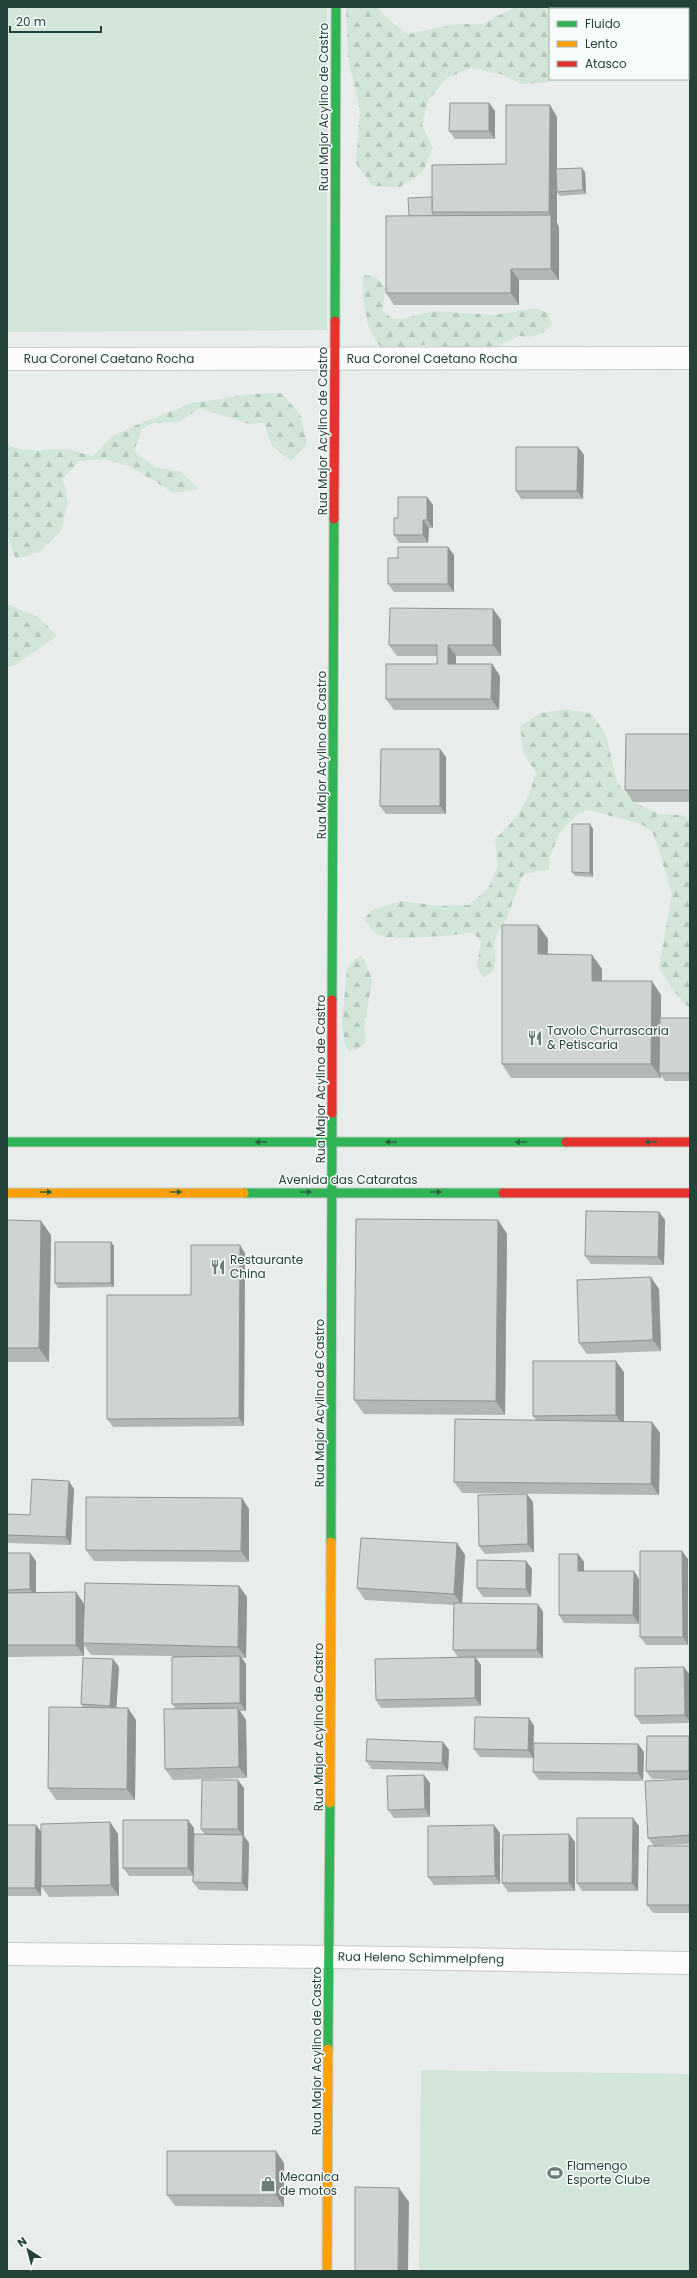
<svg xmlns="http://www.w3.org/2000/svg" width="697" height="2278" font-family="Poppins,sans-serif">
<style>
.green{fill:#d1e6d8}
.forest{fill:url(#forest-firs)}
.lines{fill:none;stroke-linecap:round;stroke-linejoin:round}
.street-casing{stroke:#c5cac8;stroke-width:24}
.fast-casing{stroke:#c3cbc8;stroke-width:11}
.slow-casing{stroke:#c3cbc8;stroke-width:11}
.jam-casing{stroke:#c3cbc8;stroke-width:11}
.street{stroke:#fcfcfc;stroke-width:22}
.fast{stroke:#30b455;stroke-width:9}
.slow{stroke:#ff9f0a;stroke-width:9}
.jam{stroke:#e5322d;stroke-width:9}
.wall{fill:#b2b6b5}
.shaded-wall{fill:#919493}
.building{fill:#cfd4d2;stroke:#919493}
.oneway{fill:#286442}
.labels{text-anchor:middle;stroke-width:3;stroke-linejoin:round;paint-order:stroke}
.street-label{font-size:12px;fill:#24423a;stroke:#f7fbf9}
.poi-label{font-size:12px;fill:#24423a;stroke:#f7fbf9;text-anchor:start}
</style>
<defs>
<pattern id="forest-firs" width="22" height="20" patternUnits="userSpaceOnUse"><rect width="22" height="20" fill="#d1e6d8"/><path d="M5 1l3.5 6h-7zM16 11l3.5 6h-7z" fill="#b3c6ba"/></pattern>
</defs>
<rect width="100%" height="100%" fill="#e8edeb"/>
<!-- green -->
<g class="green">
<polygon points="7,7 327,7 327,330 7,332"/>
<polygon points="421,2070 690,2074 690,2271 419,2271"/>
</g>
<!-- forest -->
<g class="forest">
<polygon points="346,7 377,7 389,20 408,34 457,24 483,24 515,7 690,7 690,31 688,34 688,9 550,9 550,79 556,79 548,82 522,84 500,74 471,68 447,78 428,100 422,125 433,148 422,173 400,187 372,186 356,163 360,110 348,58"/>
<path d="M363,275L376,277L385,287L383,311L393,319L406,318L433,311L495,315L536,308L548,313L552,325L543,333L531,337L519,336L494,348H452L425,345L384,350C365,333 362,300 363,275Z"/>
<path d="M281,393L300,414L307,444L291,461L272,446L264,423L249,424L200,408L179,422L154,423L142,429L134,451L155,467L181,472L199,489L174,493L129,466L104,459L79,461L63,479L68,503L61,531L39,552L16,559L7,535V443C22,455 47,448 65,449C74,450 84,454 93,456L111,437L134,426L192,403L253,394Z"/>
<polygon points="7,604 40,618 57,636 15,665 7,667"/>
<path d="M567,709L592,714L606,735L617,782L633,802L659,814L684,815L690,820V1006L688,1007L672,989L659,968L672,893L653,833L643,825L589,810L578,814L559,833L550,857L549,870L536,871L523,875L506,920L497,933L494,946L496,959L493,971L483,978L477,966L481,941L472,932C458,936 393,940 382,936C373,933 369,927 364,919L372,910L401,901L441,906L468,905L488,889L498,865L495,839C519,817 526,805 536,773L523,752L520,726L541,713Z"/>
<polygon points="361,956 365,960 372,981 364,1027 366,1042 356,1050 349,1051 345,1045 342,1023 347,968 355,959"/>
</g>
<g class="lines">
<!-- street casing -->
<g class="street-casing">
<g id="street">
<polyline points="7,359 690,358"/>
<polyline points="7,1954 329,1957 690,1963"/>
</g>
</g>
<!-- fast casing -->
<g class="fast-casing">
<g id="fast">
<polyline points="335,321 336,7"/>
<polyline points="332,1000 334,519"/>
<polyline points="7,1142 566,1142"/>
<polyline points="244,1193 503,1193"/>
<polyline points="331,1542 332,1113"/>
<polyline points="328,2049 330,1803"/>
</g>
</g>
<!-- slow casing -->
<g class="slow-casing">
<g id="slow">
<polyline points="7,1193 244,1193"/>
<polyline points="330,1803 331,1542"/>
<polyline points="327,2271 328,2049"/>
</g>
</g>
<!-- jam casing -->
<g class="jam-casing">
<g id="jam">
<polyline points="334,519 335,321"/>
<polyline points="332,1113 332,1000"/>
<polyline points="566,1142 690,1142"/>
<polyline points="503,1193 690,1193"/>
</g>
</g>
<!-- street -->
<use href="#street" class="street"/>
<!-- fast -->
<use href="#fast" class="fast"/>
<!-- slow -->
<use href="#slow" class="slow"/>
<!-- jam -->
<use href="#jam" class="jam"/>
</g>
<!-- wall -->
<g class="wall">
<polygon points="489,103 495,111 495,139 455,139 449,131"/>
<polygon points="557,117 557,169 585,172 586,194 560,196 557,192 557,223 559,227 559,280 519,280 519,305 394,305 386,293 409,216 432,197 506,164"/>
<polygon points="578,447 584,455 583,499 521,499 516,491"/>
<polygon points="427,497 433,505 433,528 429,528 428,543 399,543 394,535 398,518"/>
<polygon points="448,547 454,555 454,592 394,592 388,584 398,558"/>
<polygon points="493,609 501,620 501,656 456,656 456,664 492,664 500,676 499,710 394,710 386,699 437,664 437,656 397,656 389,645"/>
<polygon points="690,734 690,802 633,802 625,790"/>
<polygon points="446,757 446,814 386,814 380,806"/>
<polygon points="593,829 593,877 575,876 572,872"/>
<polygon points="548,939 548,954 592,955 602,969 602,981 661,995 661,1018 690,1018 690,1081 665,1081 661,1075 661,1078 511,1078 502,1064"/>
<polygon points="659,1212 665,1220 664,1265 591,1264 585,1256"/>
<polygon points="7,1220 51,1235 49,1362 7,1362"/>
<polygon points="498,1220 507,1234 505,1415 364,1414 354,1400"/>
<polygon points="114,1246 114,1287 58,1288 55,1283"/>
<polygon points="245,1253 244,1426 113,1427 107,1419"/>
<polygon points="659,1289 661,1351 587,1354 579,1343"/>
<polygon points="624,1372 624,1421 652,1422 660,1433 659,1495 462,1493 454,1482 536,1420 533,1416"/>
<polygon points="74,1489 71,1545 7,1543 7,1514 30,1515"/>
<polygon points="242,1498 249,1509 249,1562 94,1561 86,1550"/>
<polygon points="533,1502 534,1552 485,1554 479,1546"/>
<polygon points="457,1543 465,1555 462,1604 543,1612 543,1658 476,1658 481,1665 481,1706 381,1708 376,1700 458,1657 453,1650 454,1605 365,1600 357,1588"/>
<polygon points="7,1553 36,1561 36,1593 76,1592 84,1604 84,1620 239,1586 247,1597 246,1658 242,1658 246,1664 246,1711 240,1711 246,1720 247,1778 173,1780 165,1769 176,1709 172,1704 173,1656 91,1655 84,1645 84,1656 7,1657"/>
<polygon points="578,1554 584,1562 584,1571 639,1579 639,1624 564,1623 559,1615"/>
<polygon points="688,1559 688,1645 646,1645 640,1637"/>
<polygon points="526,1561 532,1569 531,1597 483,1597 477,1588"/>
<polygon points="119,1667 116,1708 136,1720 135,1800 56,1800 48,1788 83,1708 81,1704"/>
<polygon points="690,1675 690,1723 641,1724 635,1716"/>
<polygon points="529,1718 534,1726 533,1758 480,1757 474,1749"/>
<polygon points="690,1738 690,1844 654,1846 648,1838 681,1779 652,1779 646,1771"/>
<polygon points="443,1742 449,1750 448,1771 372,1769 366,1761"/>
<polygon points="638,1744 644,1752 643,1781 539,1780 533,1772"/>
<polygon points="430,1783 430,1817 394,1818 388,1810"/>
<polygon points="244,1788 244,1836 249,1843 248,1891 199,1890 193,1882 205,1835 201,1829"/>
<polygon points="110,1822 118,1834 119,1896 49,1897 41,1886 41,1861 41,1896 7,1896 7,1825 41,1832"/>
<polygon points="639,1826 638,1891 582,1891 577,1883"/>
<polygon points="194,1828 194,1876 129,1876 123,1868"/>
<polygon points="500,1833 500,1884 434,1885 428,1877"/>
<polygon points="575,1842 575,1891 508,1892 502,1883"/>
<polygon points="690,1846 690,1913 653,1913 647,1905"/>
<polygon points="284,2163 284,2207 175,2206 167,2195"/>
</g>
<!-- shaded-wall -->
<g class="shaded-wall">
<polygon points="489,103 495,111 495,139 489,131"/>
<polygon points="550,105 557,117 557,223 559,227 559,280 551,269 551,216 549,212"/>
<polygon points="582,168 585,172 586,194 583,190"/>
<polygon points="511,269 519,280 519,305 511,293"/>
<polygon points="578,447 584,455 583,499 577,491"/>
<polygon points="427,497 433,505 433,528 427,520"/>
<polygon points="423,520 429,528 428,543 423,535"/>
<polygon points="448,547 454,555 454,592 448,584"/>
<polygon points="493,609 501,620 501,656 493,645"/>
<polygon points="448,645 456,656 456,675 448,664"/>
<polygon points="492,664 500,676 499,710 491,699"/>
<polygon points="440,749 446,757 446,814 440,806"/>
<polygon points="590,824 593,829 593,877 590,873"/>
<polygon points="538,925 548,939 547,968 538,954"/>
<polygon points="592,955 602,969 602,995 592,981"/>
<polygon points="652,981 661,995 661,1073 659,1073 661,1075 661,1078 651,1064"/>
<polygon points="659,1212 665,1220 664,1265 658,1257"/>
<polygon points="498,1220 507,1234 505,1415 496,1401"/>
<polygon points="41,1221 51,1235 49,1362 39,1348"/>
<polygon points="111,1242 114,1246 114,1287 111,1283"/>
<polygon points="240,1245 245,1253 244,1426 239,1418"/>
<polygon points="651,1277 659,1289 661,1351 653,1340"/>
<polygon points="616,1361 624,1372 624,1427 616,1415"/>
<polygon points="652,1422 660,1433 659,1495 651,1484"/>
<polygon points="69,1481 74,1489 71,1545 66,1537"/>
<polygon points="527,1494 533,1502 534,1552 528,1544"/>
<polygon points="242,1498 249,1509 249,1562 241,1551"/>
<polygon points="457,1543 465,1555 462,1605 454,1594"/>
<polygon points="682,1551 688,1559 688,1645 683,1637"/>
<polygon points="30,1553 36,1561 36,1597 30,1589"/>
<polygon points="578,1554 584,1562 584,1579 578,1571"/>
<polygon points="526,1561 532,1569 531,1597 526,1589"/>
<polygon points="634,1571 639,1579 639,1624 633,1615"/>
<polygon points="239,1586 247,1597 246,1658 238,1647"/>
<polygon points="76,1592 84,1604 84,1643 83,1643 84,1645 84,1656 76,1645"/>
<polygon points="538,1604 543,1612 543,1658 537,1650"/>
<polygon points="240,1656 246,1664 246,1711 240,1703"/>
<polygon points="475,1657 481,1665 481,1706 475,1698"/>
<polygon points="113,1659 119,1667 116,1714 110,1706"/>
<polygon points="684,1667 690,1675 690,1722 685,1715"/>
<polygon points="128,1708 136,1720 135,1800 127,1789"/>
<polygon points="238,1708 246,1720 247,1778 239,1767"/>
<polygon points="529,1718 534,1726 533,1758 528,1750"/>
<polygon points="689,1736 690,1738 690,1773 689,1771"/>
<polygon points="443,1742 449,1750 448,1771 442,1763"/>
<polygon points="638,1744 644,1752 643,1781 638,1773"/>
<polygon points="424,1775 430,1783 430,1817 425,1809"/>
<polygon points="238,1780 244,1788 244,1836 249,1843 248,1891 242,1883 243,1836 238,1829"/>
<polygon points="633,1818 639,1826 638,1891 632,1883"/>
<polygon points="188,1820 194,1828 194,1876 188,1868"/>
<polygon points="110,1822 118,1834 119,1896 111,1885"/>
<polygon points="36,1825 42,1833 41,1896 35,1888"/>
<polygon points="494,1825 500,1833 500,1884 495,1876"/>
<polygon points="569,1834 575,1842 575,1891 569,1883"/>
<polygon points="276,2151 284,2163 284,2207 276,2195"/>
<polygon points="399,2188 409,2202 408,2271 398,2271"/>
</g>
<!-- building -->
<g class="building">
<polygon points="450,103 489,103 489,131 449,131"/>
<polygon points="506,105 550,105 549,212 432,212 432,165 506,164"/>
<polygon points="582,168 583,190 557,192 556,169"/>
<polygon points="432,197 432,212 434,216 409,216 408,198"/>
<polygon points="551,215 551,269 511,269 511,293 386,293 386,216"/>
<polygon points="516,447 578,447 577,491 516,491"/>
<polygon points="398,497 427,497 427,520 423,520 423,535 394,535 394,518 398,518"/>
<polygon points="398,547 448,547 448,584 388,584 388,558 398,558"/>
<polygon points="390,608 493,609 493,645 448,645 448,664 492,664 491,699 386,699 386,664 437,664 437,645 389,645"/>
<polygon points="626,734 690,734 690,790 625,790"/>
<polygon points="381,749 440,749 440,806 380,806"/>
<polygon points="572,824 590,824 590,873 572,872"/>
<polygon points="502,925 538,925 538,954 592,955 592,981 652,981 651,1064 502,1064"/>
<polygon points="660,1018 690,1018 690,1073 659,1073"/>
<polygon points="586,1211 659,1212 658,1257 585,1256"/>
<polygon points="356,1219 498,1220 496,1401 354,1400"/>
<polygon points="7,1220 41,1221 39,1348 7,1348"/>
<rect x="55" y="1242" width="56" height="41"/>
<polygon points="191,1245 240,1245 239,1418 107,1419 107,1295 191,1295"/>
<polygon points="651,1277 653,1340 579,1343 577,1280"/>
<polygon points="533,1361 616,1361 616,1415 533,1416"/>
<polygon points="455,1419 652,1422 651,1484 454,1482"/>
<polygon points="32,1479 69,1481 66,1537 7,1535 7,1514 30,1515"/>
<polygon points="527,1494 528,1544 479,1546 478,1495"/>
<polygon points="86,1497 242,1498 241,1551 86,1550"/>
<polygon points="361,1538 457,1543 454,1594 357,1588"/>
<polygon points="640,1551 682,1551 683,1637 640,1637"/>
<polygon points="7,1553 30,1553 30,1589 7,1590"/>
<polygon points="559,1554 578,1554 578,1571 634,1571 633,1615 559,1615"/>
<polygon points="477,1560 526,1561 526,1589 477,1588"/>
<polygon points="85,1583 239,1586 238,1647 83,1643"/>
<polygon points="76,1592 76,1645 7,1645 7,1593"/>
<polygon points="454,1603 538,1604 537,1650 453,1650"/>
<polygon points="240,1656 240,1703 172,1704 172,1657"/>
<polygon points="475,1657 475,1698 376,1700 375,1659"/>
<polygon points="83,1658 113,1659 110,1706 81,1704"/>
<polygon points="684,1667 685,1715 635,1716 635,1668"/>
<polygon points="49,1707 128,1708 127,1789 48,1788"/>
<polygon points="238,1708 239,1767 165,1769 164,1709"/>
<polygon points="475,1717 529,1718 528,1750 474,1749"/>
<polygon points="647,1736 689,1736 689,1771 646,1771"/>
<polygon points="367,1739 443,1742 442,1763 366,1761"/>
<polygon points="534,1743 638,1744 638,1773 533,1772"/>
<polygon points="424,1775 425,1809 388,1810 387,1776"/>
<polygon points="690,1779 690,1835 648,1838 645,1781"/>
<polygon points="202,1780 238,1780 238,1829 201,1829"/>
<polygon points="577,1818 633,1818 632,1883 577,1883"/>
<rect x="123" y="1820" width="65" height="48"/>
<polygon points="110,1822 111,1885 41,1886 41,1824"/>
<polygon points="7,1825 36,1825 35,1888 7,1888"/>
<polygon points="494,1825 495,1876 428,1877 428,1826"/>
<polygon points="194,1834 243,1835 242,1883 193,1882"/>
<polygon points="569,1834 569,1883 502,1883 503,1835"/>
<polygon points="648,1846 690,1846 690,1905 647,1905"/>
<rect x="167" y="2151" width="109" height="44"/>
<polygon points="355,2187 399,2188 398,2271 355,2271"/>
</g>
<!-- one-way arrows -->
<defs><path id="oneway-solid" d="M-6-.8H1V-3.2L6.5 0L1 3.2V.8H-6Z"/></defs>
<g class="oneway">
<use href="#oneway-solid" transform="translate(261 1142) rotate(180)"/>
<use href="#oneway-solid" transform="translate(391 1142) rotate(-180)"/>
<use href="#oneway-solid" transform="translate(521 1142) rotate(180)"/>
<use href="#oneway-solid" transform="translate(651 1142) rotate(180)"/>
<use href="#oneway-solid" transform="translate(46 1192)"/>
<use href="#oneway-solid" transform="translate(176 1192)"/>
<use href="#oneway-solid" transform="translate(306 1192)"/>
<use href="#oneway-solid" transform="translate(436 1192)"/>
</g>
<!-- icons -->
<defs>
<g id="restaurant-bare" transform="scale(1.2)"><path d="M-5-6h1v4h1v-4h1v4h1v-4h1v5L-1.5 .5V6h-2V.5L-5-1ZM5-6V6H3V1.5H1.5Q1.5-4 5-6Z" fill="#697e78" stroke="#f7fbf9" stroke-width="2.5" paint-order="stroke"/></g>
<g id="stadium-bare" transform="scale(1.2)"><path d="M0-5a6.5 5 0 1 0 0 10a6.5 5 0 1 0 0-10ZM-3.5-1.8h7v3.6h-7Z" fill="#697e78" stroke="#f7fbf9" stroke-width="2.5" paint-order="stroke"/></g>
<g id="shop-bare" transform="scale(1.2)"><path d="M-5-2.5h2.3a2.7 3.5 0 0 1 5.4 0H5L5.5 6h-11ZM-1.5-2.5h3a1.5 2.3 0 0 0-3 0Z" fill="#697e78" stroke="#f7fbf9" stroke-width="2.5" paint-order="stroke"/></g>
</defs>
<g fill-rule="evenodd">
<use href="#restaurant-bare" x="535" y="1038"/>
<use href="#restaurant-bare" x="218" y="1267"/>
<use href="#stadium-bare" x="555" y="2173"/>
<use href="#shop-bare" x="268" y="2184"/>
</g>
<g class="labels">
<!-- street labels -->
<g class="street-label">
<text transform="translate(324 107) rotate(-90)" y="4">Rua Major Acylino de Castro</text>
<text x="109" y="363">Rua Coronel Caetano Rocha</text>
<text x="432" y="363">Rua Coronel Caetano Rocha</text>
<text transform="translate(323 431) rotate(-90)" y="4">Rua Major Acylino de Castro</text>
<text transform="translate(322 755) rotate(-90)" y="4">Rua Major Acylino de Castro</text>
<text transform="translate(321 1079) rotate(-90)" y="4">Rua Major Acylino de Castro</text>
<text x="348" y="1184">Avenida das Cataratas</text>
<text transform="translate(320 1403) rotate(-90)" y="4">Rua Major Acylino de Castro</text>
<text transform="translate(319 1727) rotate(-90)" y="4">Rua Major Acylino de Castro</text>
<text transform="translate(421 1958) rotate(1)" y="4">Rua Heleno Schimmelpfeng</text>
<text transform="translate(317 2051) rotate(-90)" y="4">Rua Major Acylino de Castro</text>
</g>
<!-- poi labels -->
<g class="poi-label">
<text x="547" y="1035">Tavolo Churrascaria<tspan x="547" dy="14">&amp; Petiscaria</tspan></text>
<text x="230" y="1264">Restaurante<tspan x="230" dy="14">China</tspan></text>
<text x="567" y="2170">Flamengo<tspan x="567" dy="14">Esporte Clube</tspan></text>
<text x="280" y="2181">Mecanica<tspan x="280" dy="14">de motos</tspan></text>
</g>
</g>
<!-- border -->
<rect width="697" height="2278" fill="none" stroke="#24423a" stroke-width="16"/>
<!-- legend -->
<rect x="549" y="8" width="140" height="72" fill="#f7fbf9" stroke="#a3b1ad"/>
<rect x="557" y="21" width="20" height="6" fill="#30b455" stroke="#a3b1ad"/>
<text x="585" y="28" font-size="12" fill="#24423a">Fluido</text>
<rect x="557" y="41" width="20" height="6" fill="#ff9f0a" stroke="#a3b1ad"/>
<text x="585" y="48" font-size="12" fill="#24423a">Lento</text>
<rect x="557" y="61" width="20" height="6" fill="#e5322d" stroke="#a3b1ad"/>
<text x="585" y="68" font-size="12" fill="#24423a">Atasco</text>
<!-- north arrow -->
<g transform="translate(28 2250) rotate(324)" stroke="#f7fbf9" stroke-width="3" paint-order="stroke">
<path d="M0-3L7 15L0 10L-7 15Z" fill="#24423a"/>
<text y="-6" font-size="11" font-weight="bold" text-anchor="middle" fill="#24423a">N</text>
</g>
<!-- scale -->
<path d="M10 26v6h91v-6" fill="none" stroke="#24423a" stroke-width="2"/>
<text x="16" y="26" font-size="12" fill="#24423a" stroke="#f7fbf9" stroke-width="3" paint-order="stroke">20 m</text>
</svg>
